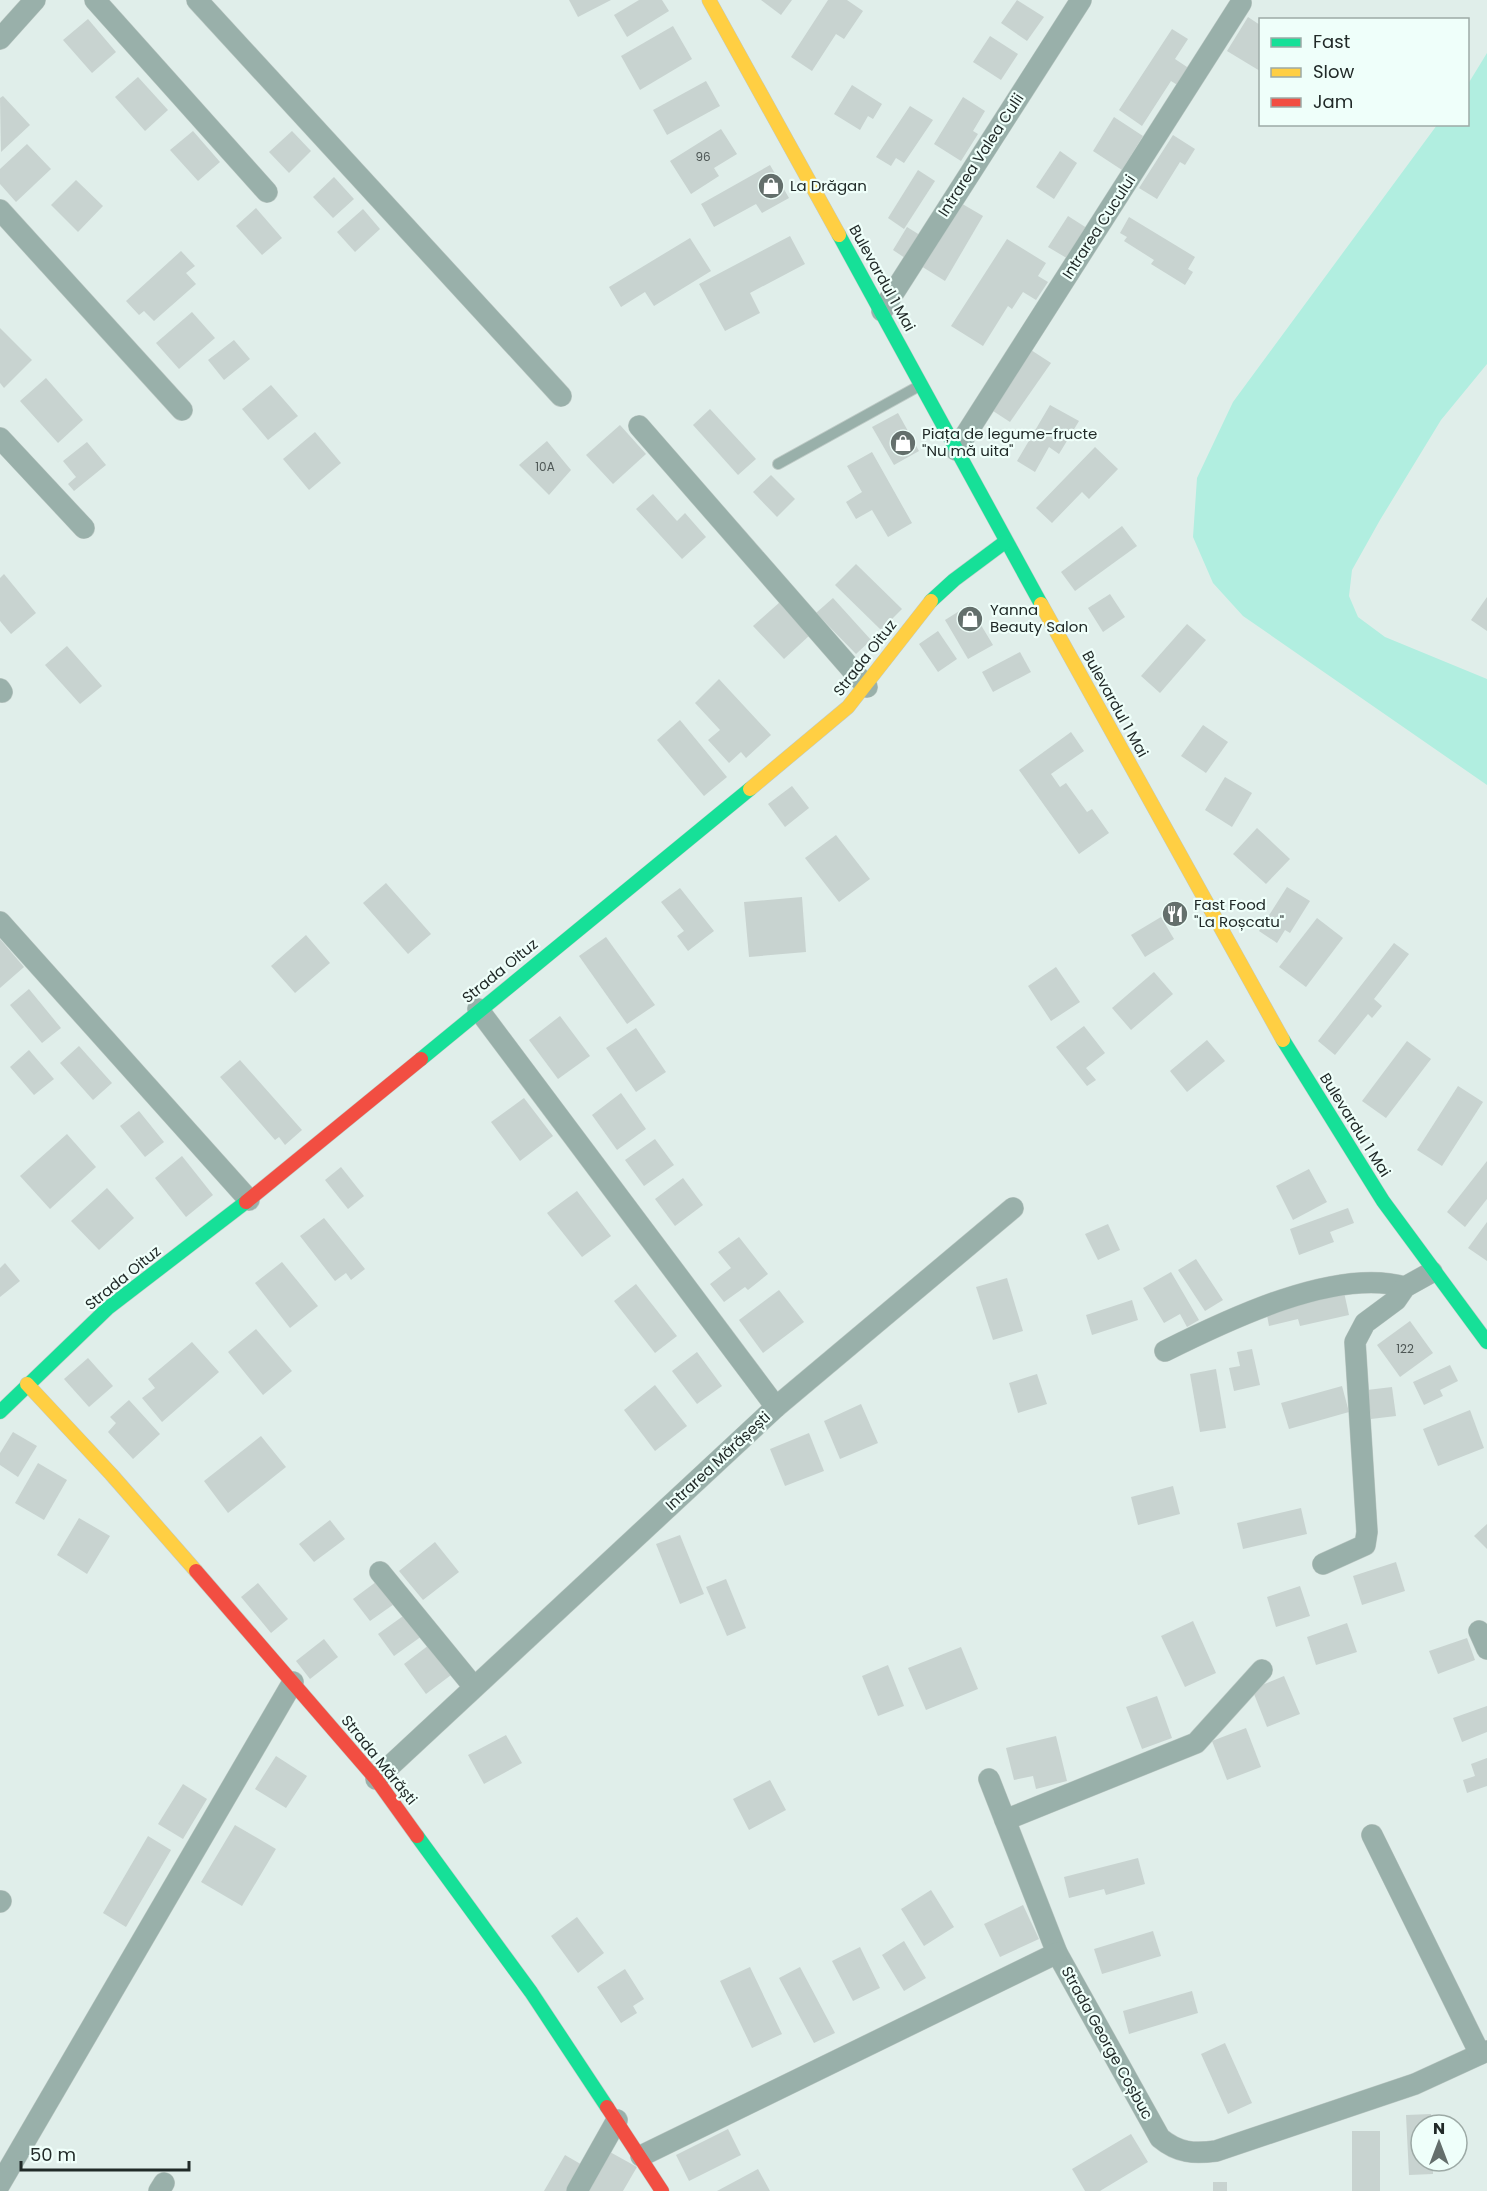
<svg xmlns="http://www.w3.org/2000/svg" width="1487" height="2191" font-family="Poppins,sans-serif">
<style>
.green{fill:#b1eee0}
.building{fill:#c8d3d0}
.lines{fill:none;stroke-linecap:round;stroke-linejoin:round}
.lane-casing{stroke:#becac6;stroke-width:12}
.street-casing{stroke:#becac6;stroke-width:22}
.fast-casing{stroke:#becac6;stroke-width:15}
.slow-casing{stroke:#becac6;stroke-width:15}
.jam-casing{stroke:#becac6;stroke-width:15}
.lane{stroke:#99b0aa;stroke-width:10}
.street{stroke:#99b0aa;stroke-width:21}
.fast{stroke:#16e098;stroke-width:14}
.slow{stroke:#ffcf43;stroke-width:14}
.jam{stroke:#f24e42;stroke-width:14}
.labels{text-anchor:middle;stroke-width:4.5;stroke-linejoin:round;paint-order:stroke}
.number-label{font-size:12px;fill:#4e5755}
.street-label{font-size:15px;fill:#212a28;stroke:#effffa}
.poi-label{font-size:15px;fill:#212a28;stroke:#effffa;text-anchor:start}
</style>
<rect width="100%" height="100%" fill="#e0eeea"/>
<!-- green -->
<polygon class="green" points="1487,53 1487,364 1441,420 1380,520 1352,570 1349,596 1358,617 1385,637 1487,679 1487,785 1243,616 1213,583 1193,537 1197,478 1233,402 1437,125 1468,124 1468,84"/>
<!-- building -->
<g class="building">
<polygon points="569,0 611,0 578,17"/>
<polygon points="639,0 662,0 669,11 627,37 614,15"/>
<polygon points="761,0 792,0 781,15"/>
<polygon points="828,0 847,0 863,11 844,39 836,34 812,71 791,57"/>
<polygon points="1017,0 1044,17 1027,41 1001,23"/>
<polygon points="1248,17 1260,25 1260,71 1227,51"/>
<polygon points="88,19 116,52 92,73 63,40"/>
<polygon points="673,26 692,59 640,90 621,56"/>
<polygon points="1172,29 1188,39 1175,59 1190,69 1179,86 1171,81 1142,126 1119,110"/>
<polygon points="990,36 1018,54 1001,80 973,62"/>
<polygon points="138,77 168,110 145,131 115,97"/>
<polygon points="706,81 720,106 667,135 653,110"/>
<polygon points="852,85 882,104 873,119 868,116 860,130 834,114"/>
<polygon points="3,96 30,125 1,152 0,98"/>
<polygon points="963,97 985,111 973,131 978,134 961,161 934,144"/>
<polygon points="910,106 933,120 904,163 896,158 891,166 876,157"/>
<polygon points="1114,117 1143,136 1122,170 1093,151"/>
<polygon points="721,129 737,154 714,168 719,176 691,194 670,161"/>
<polygon points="193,131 220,162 198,181 170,150"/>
<polygon points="292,131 311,151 289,173 269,152"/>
<polygon points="1173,135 1195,149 1185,165 1180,162 1157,199 1139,188"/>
<polygon points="27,144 51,169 16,202 0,184 0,169"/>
<polygon points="1060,151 1077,163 1054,199 1036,187"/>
<polygon points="770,165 789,198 762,213 756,204 714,227 701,204"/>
<polygon points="918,170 935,181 904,229 888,218"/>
<polygon points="334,177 354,199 333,218 313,197"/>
<polygon points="76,180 103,206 78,232 51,205"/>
<polygon points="959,202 983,216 945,281 921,266"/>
<polygon points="256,208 282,238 262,255 236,226"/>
<polygon points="363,209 380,229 355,252 337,232"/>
<polygon points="1068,216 1090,230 1070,260 1048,247"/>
<polygon points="1129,217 1195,257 1188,269 1193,272 1185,285 1151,264 1154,260 1124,241 1127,237 1120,233"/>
<polygon points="907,227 923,237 908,260 893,250"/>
<polygon points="790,236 805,264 750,293 760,313 725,331 699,284"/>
<polygon points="690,238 711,271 654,306 645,292 621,307 609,287"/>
<polygon points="1007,239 1046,263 1038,276 1048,282 1036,300 1023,292 1012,309 1008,306 983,346 951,326"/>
<polygon points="181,251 195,266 186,273 196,284 154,321 144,311 139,315 126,301"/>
<polygon points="192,312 215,338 179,369 156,343"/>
<polygon points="0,328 32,360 4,388 0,383"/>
<polygon points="234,340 250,359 224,380 208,360"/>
<polygon points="1031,350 1051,363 1010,422 990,409"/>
<polygon points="46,378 83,420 58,443 20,401"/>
<polygon points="271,385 298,416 268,440 242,409"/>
<polygon points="1050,405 1079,421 1059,454 1049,447 1035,472 1017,461"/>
<polygon points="710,409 756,459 738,475 693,425"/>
<polygon points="898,413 919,451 894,465 872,427"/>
<polygon points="620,425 646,454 613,484 586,455"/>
<polygon points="315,432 341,463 309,490 283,459"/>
<polygon points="547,441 571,470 549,495 519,465"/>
<polygon points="87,442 106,465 74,491 68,484 76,477 63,461"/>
<polygon points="1095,447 1118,469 1089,499 1082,492 1052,523 1036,508"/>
<polygon points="872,452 912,523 888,537 872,510 856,519 846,502 862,492 847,466"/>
<polygon points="771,475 795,499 777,517 753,492"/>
<polygon points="653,494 677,521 685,513 706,537 682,559 636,509"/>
<polygon points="1122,526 1137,546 1075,591 1061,572"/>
<polygon points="856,564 902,609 881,630 835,585"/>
<polygon points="4,574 36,613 11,634 0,621 0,578"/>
<polygon points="1110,594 1125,617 1103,632 1088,608"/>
<polygon points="1487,597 1487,631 1471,620"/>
<polygon points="833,598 871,640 856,654 816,613"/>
<polygon points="780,602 810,635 784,659 753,626"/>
<polygon points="969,605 993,645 968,659 945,620"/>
<polygon points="1187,624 1206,640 1160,693 1141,676"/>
<polygon points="938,631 957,659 938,672 919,644"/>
<polygon points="67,646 102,686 80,704 45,665"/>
<polygon points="1020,652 1031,672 993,692 982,672"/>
<polygon points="719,679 771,735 746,758 741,752 729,763 708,740 720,730 695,703"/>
<polygon points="680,720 727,777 704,796 657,740"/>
<polygon points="1203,725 1228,742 1206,773 1181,756"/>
<polygon points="1071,732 1084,751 1051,774 1060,787 1066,783 1087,812 1092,809 1109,833 1079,854 1019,770"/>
<polygon points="1225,777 1252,793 1232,827 1205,810"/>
<polygon points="792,786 809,808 785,827 768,804"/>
<polygon points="1257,828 1290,859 1266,884 1233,854"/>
<polygon points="836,835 870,879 839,902 805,858"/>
<polygon points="386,883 431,934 408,954 363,903"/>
<polygon points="1287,887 1310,901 1290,933 1285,930 1277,943 1259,931"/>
<polygon points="680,888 714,931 688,951 677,936 684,931 661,902"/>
<polygon points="802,897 806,952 749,957 744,902"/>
<polygon points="1161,917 1174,939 1145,957 1131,935"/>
<polygon points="1317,918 1343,938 1306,987 1279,967"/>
<polygon points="306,935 330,963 295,993 271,966"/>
<polygon points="606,937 655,1005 627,1024 579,956"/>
<polygon points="0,939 24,967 0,988"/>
<polygon points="1394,943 1409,954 1374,999 1382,1006 1372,1018 1368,1014 1335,1055 1318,1041"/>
<polygon points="1056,967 1080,1002 1051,1021 1028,986"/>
<polygon points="1154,972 1173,994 1131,1030 1112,1008"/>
<polygon points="29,989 61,1028 42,1043 10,1005"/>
<polygon points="560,1016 590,1056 558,1079 529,1040"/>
<polygon points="1084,1026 1105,1053 1086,1068 1096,1080 1087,1086 1056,1047"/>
<polygon points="636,1028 666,1072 636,1092 606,1048"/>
<polygon points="1207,1040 1225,1061 1187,1092 1170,1071"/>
<polygon points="1407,1041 1431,1059 1386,1118 1362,1101"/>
<polygon points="79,1046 112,1083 93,1100 60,1063"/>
<polygon points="29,1050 54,1079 34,1095 10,1067"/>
<polygon points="240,1060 302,1130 285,1145 279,1137 275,1140 220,1077"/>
<polygon points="1458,1086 1483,1102 1442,1166 1417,1150"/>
<polygon points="621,1093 646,1129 617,1150 592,1115"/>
<polygon points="524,1098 553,1136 520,1161 491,1122"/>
<polygon points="139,1111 164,1142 145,1157 120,1126"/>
<polygon points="67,1134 96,1167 50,1209 20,1176"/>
<polygon points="655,1139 674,1165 644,1186 625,1160"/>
<polygon points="182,1156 213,1195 186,1217 155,1178"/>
<polygon points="1487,1161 1487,1199 1465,1227 1447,1212"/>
<polygon points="341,1167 364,1196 348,1209 325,1180"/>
<polygon points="1309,1169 1327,1202 1293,1220 1276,1186"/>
<polygon points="683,1178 703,1205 675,1226 655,1199"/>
<polygon points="107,1188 134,1218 99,1250 71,1221"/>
<polygon points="577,1191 611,1236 582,1257 547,1213"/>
<polygon points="1348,1208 1354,1223 1330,1232 1334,1242 1299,1255 1290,1229"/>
<polygon points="324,1218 365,1269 351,1280 346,1273 335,1281 300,1236"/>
<polygon points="1487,1222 1487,1261 1468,1248"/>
<polygon points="1108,1224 1120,1250 1098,1260 1085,1234"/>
<polygon points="739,1237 768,1274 748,1290 745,1287 724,1302 710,1284 731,1268 718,1252"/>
<polygon points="1196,1259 1223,1300 1205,1311 1178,1270"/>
<polygon points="282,1262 318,1306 290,1328 255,1283"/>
<polygon points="5,1263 20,1281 0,1297 0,1268"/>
<polygon points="1171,1272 1199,1320 1187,1327 1180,1314 1164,1323 1143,1288"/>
<polygon points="1007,1278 1023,1331 993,1340 976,1287"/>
<polygon points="636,1284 677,1336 655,1353 614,1301"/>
<polygon points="779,1290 804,1322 763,1353 739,1320"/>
<polygon points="1344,1292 1349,1315 1300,1326 1298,1319 1269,1326 1266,1310"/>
<polygon points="1132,1300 1138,1320 1092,1335 1086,1315"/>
<polygon points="1410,1321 1433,1353 1400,1377 1377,1345"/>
<polygon points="256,1329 292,1371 263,1395 228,1352"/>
<polygon points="192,1342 219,1372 162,1422 142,1398 155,1388 148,1379"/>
<polygon points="1252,1349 1260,1385 1234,1391 1229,1368 1240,1366 1237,1352"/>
<polygon points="697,1352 722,1386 697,1404 672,1371"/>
<polygon points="88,1358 113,1386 89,1407 64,1379"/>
<polygon points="1450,1365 1458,1381 1440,1390 1443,1396 1424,1405 1413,1382"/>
<polygon points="1216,1369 1226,1428 1200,1432 1190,1374"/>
<polygon points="1037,1374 1047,1404 1018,1413 1009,1383"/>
<polygon points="655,1385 687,1426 655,1451 624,1410"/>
<polygon points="1342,1386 1349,1412 1289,1429 1281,1403"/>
<polygon points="1392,1387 1396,1416 1371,1419 1367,1390"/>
<polygon points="129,1400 160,1434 133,1459 108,1432 116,1423 110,1417"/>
<polygon points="861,1404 878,1443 840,1459 824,1421"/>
<polygon points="1470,1410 1484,1448 1438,1466 1423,1429"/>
<polygon points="13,1432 37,1446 18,1477 0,1465 0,1453"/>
<polygon points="809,1433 824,1471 785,1486 770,1449"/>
<polygon points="261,1436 286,1467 228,1513 204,1481"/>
<polygon points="38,1463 67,1480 44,1520 15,1503"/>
<polygon points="1173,1486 1180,1514 1138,1525 1131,1497"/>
<polygon points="1301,1508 1307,1534 1243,1549 1237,1523"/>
<polygon points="79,1518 110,1536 87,1574 57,1555"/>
<polygon points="330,1520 345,1539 314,1562 299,1544"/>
<polygon points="1487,1524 1487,1549 1474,1536"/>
<polygon points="680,1535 704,1594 680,1604 656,1544"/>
<polygon points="435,1542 459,1572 423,1600 399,1571"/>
<polygon points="1396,1562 1405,1591 1362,1605 1353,1576"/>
<polygon points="380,1579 397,1602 370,1621 353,1599"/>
<polygon points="726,1579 746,1628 727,1636 706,1587"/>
<polygon points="258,1583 288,1619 271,1633 241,1597"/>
<polygon points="1300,1586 1310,1616 1276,1627 1267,1597"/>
<polygon points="406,1614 422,1636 394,1656 378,1634"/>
<polygon points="1193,1621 1216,1673 1185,1687 1161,1636"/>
<polygon points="1347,1623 1357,1652 1316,1665 1307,1637"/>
<polygon points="1467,1638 1475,1660 1438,1674 1429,1651"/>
<polygon points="324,1639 338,1657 310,1679 296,1661"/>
<polygon points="429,1645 451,1675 426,1694 404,1664"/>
<polygon points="961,1647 978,1689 926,1710 908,1668"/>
<polygon points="888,1665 904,1706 878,1716 862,1676"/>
<polygon points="1284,1676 1300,1714 1267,1727 1252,1689"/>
<polygon points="1157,1696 1172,1738 1142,1749 1126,1707"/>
<polygon points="1487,1706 1487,1732 1462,1742 1453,1718"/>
<polygon points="1246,1728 1261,1767 1227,1780 1212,1741"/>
<polygon points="506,1735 522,1763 484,1784 468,1755"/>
<polygon points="1056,1736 1067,1781 1036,1789 1033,1776 1014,1780 1006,1748"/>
<polygon points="276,1756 307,1776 286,1808 255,1789"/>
<polygon points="1487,1758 1487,1786 1467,1793 1463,1780 1475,1776 1471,1764"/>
<polygon points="770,1780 786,1810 749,1830 733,1799"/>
<polygon points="183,1784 207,1799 183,1839 158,1824"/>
<polygon points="235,1825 276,1849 242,1906 201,1882"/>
<polygon points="148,1836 171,1850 126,1927 103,1913"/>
<polygon points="1138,1858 1145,1884 1106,1895 1104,1889 1069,1898 1064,1877"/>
<polygon points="931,1890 954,1927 924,1946 901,1909"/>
<polygon points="1023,1905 1039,1939 1000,1957 984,1924"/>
<polygon points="577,1917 604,1953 578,1973 551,1936"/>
<polygon points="1153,1931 1161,1956 1102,1974 1094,1949"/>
<polygon points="904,1941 926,1978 904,1991 882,1955"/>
<polygon points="860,1947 880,1988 853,2001 832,1961"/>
<polygon points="750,1967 782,2034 752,2048 720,1981"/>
<polygon points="800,1967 835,2033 814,2043 779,1978"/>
<polygon points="625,1969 644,1999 633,2006 637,2013 621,2023 597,1987"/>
<polygon points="1192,1991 1198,2013 1129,2034 1123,2011"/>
<polygon points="1225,2043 1252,2103 1228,2114 1201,2054"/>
<polygon points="1431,2114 1432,2125 1421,2125 1421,2161 1433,2161 1433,2174 1409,2175 1406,2115"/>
<polygon points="728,2129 741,2155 689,2181 676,2155"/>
<rect x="1352" y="2131" width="28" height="60"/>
<polygon points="1131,2134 1148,2162 1100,2191 1085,2191 1072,2169"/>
<polygon points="610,2152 637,2167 623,2191 589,2191"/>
<polygon points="565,2155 584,2166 569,2191 544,2191"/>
<polygon points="758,2169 770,2191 717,2191"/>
<rect x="1213" y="2182" width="14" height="9"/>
</g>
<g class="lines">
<!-- lane casing -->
<g class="lane-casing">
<polyline id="lane" points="778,464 919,386"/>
</g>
<!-- street casing -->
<g class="street-casing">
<g id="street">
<polyline points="95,0 267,192"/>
<polyline points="197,0 561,396"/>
<polyline points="0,39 35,0"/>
<polyline points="0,210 182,410"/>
<polyline points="882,311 1081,0"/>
<polyline points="639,426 867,687"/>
<polyline points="0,438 84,528"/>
<polyline points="956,450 1241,3"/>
<polyline points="0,689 2,692"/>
<polyline points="0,922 249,1200"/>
<polyline points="478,1009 776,1407"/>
<path d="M1165,1351C1227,1320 1336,1267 1405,1287"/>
<polyline points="1323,1564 1365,1545 1367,1532 1355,1342 1365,1323 1396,1300 1405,1287 1432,1272"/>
<polyline points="380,1572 474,1687"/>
<polyline points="1479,1631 1487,1649"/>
<polyline points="376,1779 776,1407 1013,1208"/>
<path d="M989,1779L1057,1953L1160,2138C1178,2153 1194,2154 1216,2151L1415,2084L1487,2051"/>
<polyline points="1005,1820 1196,1743 1262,1670"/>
<polyline points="1372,1835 1480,2054"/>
<polyline points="0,1902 1,1901"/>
<polyline points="641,2156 1057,1953"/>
<polyline points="0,2184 293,1682"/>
<polyline points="159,2191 164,2183"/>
<polyline points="577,2191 617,2120"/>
</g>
</g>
<!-- fast casing -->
<g class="fast-casing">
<g id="fast">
<polyline points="839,235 1041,604"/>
<polyline points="931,601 954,580 1005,542"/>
<polyline points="1283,1040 1383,1201 1487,1342"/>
<polyline points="421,1059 750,789"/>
<polyline points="0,1412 108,1308 246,1202"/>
<polyline points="417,1836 531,1992 607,2107"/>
</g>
</g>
<!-- slow casing -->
<g class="slow-casing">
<g id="slow">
<polyline points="709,0 839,235"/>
<polyline points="1041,604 1283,1040"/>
<polyline points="750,789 848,707 931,601"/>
<polyline points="27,1384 111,1474 196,1571"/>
</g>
</g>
<!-- jam casing -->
<g class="jam-casing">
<g id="jam">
<polyline points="246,1202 421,1059"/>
<polyline points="196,1571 376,1779 417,1836"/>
<polyline points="607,2107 662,2191"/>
</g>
</g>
<!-- lane -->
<use href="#lane" class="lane"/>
<!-- street -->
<use href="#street" class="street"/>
<!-- fast -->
<use href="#fast" class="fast"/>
<!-- slow -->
<use href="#slow" class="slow"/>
<!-- jam -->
<use href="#jam" class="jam"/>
</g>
<!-- icons -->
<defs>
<g id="shop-disc" transform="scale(1.35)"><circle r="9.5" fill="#646f6c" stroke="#effffa"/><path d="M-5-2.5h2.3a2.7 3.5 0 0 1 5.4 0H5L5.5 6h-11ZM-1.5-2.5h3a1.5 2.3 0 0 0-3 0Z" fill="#fff"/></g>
<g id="restaurant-disc" transform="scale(1.35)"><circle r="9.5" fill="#646f6c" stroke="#effffa"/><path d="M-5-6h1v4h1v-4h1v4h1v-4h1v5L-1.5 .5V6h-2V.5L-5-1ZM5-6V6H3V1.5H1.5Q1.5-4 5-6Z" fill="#fff"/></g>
</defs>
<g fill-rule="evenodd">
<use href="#shop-disc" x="771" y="186"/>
<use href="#shop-disc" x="903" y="443"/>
<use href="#shop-disc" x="970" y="619"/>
<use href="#restaurant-disc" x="1175" y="914"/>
</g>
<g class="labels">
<!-- number labels -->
<g class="number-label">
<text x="703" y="161">96</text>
<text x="545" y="471">10A</text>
<text x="1405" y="1353">122</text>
</g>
<!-- street labels -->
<g class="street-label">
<text transform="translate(981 155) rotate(-57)" y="5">Intrarea Valea Culii</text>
<text transform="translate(1099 227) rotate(-57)" y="5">Intrarea Cucului</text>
<text transform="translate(882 278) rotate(61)" y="5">Bulevardul 1 Mai</text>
<text transform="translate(865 658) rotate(-52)" y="5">Strada Oituz</text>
<text transform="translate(1115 704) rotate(61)" y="5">Bulevardul 1 Mai</text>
<text transform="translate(500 971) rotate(-39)" y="5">Strada Oituz</text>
<text transform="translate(1355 1125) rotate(58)" y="5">Bulevardul 1 Mai</text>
<text transform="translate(123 1278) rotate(-39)" y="5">Strada Oituz</text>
<text transform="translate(718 1461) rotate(-43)" y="5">Intrarea Mărășești</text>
<text transform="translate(379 1760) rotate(51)" y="5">Strada Mărăști</text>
<text transform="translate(1107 2043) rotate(61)" y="5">Strada George Coșbuc</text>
</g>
<!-- poi labels -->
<g class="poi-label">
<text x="790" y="191">La Drăgan</text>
<text x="922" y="439">Piața de legume-fructe<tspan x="922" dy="17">"Nu mă uita"</tspan></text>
<text x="990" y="615">Yanna<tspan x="990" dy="17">Beauty Salon</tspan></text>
<text x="1194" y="910">Fast Food<tspan x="1194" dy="17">"La Roșcatu"</tspan></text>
</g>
</g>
<!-- legend -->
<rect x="1259" y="18" width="210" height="108" fill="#effffa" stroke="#9daaa6" stroke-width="1.5"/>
<rect x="1271" y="38" width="30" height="9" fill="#16e098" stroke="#9daaa6" stroke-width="1.5"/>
<text x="1313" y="48" font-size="18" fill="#212a28">Fast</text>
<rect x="1271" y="68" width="30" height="9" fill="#ffcf43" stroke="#9daaa6" stroke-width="1.5"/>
<text x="1313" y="78" font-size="18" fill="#212a28">Slow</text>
<rect x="1271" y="98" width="30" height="9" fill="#f24e42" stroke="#9daaa6" stroke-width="1.5"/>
<text x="1313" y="108" font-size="18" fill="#212a28">Jam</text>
<!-- north arrow -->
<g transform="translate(1439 2143)"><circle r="28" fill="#effffa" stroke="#9daaa6" stroke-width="1.5"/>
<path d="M0-4.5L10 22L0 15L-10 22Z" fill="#646f6c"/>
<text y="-9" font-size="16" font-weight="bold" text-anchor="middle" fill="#212a28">N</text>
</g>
<!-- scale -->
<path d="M21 2161v9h168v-9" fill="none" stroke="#212a28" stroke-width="3"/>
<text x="30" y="2161" font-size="18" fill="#212a28" stroke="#effffa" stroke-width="4.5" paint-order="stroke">50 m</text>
</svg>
